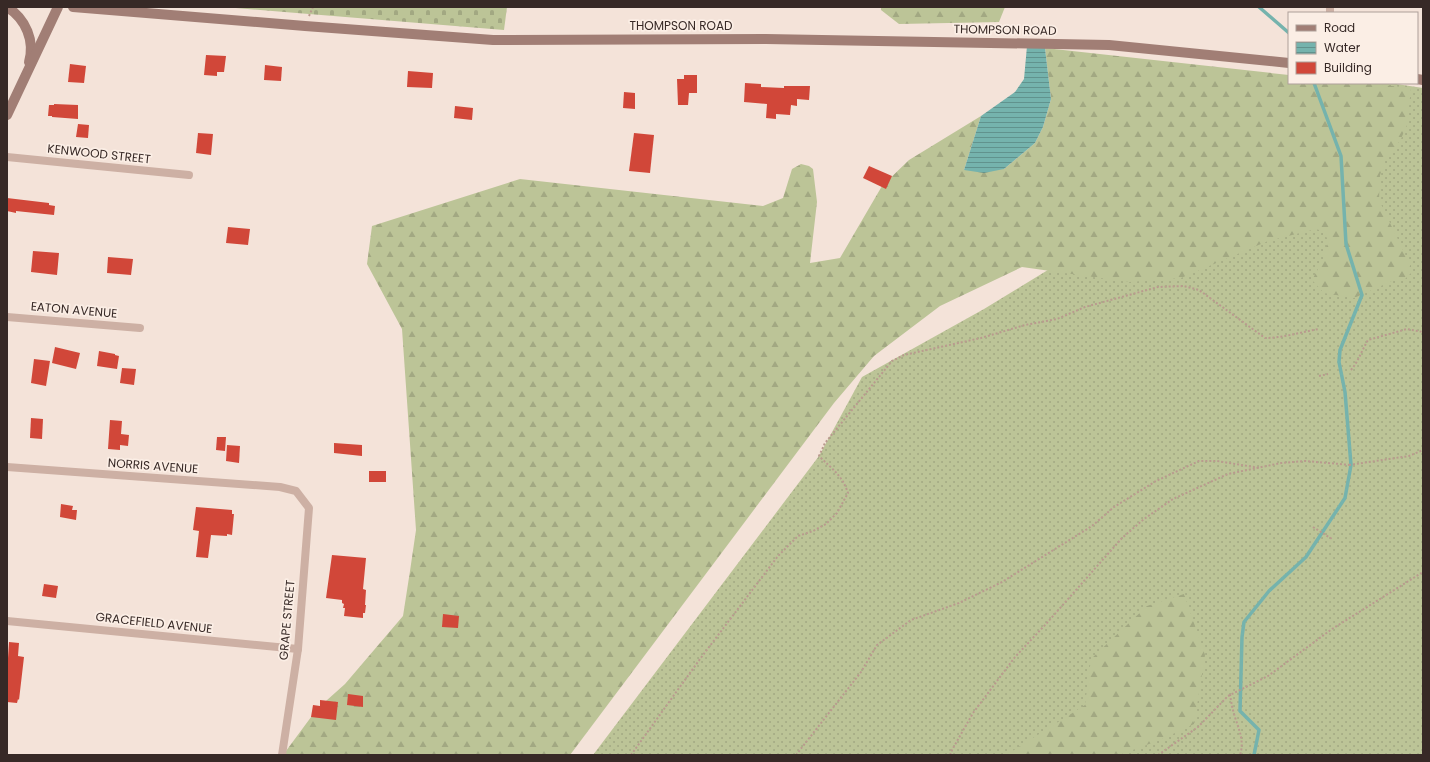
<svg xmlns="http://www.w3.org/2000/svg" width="1430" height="762" font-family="Poppins,sans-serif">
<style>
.grass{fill:url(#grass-dots)}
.forest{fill:url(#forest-firs)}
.cemetery{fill:url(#cemetery-stones)}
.water{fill:url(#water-rules)}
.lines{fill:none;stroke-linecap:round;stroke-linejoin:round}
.stream{stroke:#75b3ad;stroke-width:3.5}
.building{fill:#d14739}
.path{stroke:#b99a8e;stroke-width:2;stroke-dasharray:2 2;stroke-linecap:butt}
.minor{stroke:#cdb0a4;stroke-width:8}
.secondary{stroke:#a17e75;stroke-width:10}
.labels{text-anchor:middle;stroke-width:3.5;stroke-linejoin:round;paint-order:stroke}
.street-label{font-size:12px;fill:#372926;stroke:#fbeee5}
</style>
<defs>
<pattern id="grass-dots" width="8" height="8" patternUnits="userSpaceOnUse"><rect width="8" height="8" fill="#bcc497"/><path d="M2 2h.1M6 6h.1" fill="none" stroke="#a2a882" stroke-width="1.8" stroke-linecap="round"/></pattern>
<pattern id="forest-firs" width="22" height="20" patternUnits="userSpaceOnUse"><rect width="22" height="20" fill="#bcc497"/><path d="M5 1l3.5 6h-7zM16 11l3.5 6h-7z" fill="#a2a882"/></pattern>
<pattern id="cemetery-stones" width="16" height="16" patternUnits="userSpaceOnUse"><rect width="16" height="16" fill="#bcc497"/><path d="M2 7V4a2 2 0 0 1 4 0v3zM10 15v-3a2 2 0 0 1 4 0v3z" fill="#a2a882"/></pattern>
<pattern id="water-rules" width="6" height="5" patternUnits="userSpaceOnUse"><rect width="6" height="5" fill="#75b3ad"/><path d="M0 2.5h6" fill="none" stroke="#61928d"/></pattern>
</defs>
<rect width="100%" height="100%" fill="#f4e3d9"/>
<!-- grass -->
<polygon class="grass" points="1354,83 1390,83 1423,88 1423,755 593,755 819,456 862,377 984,309"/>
<!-- forest -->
<g class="forest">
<polygon points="881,7 1005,7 999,22 899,24 881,10"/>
<polygon points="1045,48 1289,75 1289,83 1363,83 1411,88 1407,125 1400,141 1387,155 1380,175 1379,200 1413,271 1404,280 1392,281 1354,298 1324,293 1312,280 1322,262 1328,242 1325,232 1316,229 1268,241 1181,278 1129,282 1022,267 940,306 874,356 834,403 570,755 283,755 317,709 345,684 403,616 410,571 416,530 402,329 367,264 372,226 520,179 763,206 783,198 792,169 801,164 809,166 813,169 817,202 810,263 840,258 882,186 909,160 981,116 964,170 1004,169 1035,143 1043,127 1051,99"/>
<polygon points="1184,594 1205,655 1194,724 1160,740 1119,755 1006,755 1085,705 1091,659 1147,606"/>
</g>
<!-- cemetery -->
<polygon class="cemetery" points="224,7 507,7 504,30"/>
<!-- water -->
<polygon class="water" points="1027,46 1045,48 1051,99 1043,127 1035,143 1004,169 984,173 964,170 981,116 1015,92 1024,79"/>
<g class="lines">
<!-- stream -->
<g class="stream">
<polyline points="1259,7 1289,33"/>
<polyline points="1254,755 1259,730 1240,711 1242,637 1244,622 1269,591 1306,557 1345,498 1351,465 1345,392 1339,362 1340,350 1362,295 1346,244 1341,156 1314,83"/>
</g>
</g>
<!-- building -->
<g class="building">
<polygon points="206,55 226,56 224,72 217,72 217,76 204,75"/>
<polygon points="70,64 86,66 84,83 68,82"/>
<polygon points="265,65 282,67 281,81 264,80"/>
<polygon points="408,71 433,73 432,88 407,87"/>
<polygon points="684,75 697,75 697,93 689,93 688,105 678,105 677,79 684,79"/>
<polygon points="745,83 761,84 761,87 784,88 784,86 810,86 809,100 797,99 797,106 791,105 790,115 776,114 776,119 766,118 767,104 744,102"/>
<polygon points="624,92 635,93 635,109 623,108"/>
<polygon points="54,104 78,105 78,119 52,117 52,116 48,116 49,105 54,105"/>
<polygon points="455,106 473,108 472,120 454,118"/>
<polygon points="78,124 89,125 88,138 76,137"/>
<polygon points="198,133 213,134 211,155 196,153"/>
<polygon points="634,133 654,135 650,173 629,171"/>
<polygon points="869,166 892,176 886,189 863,178"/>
<polygon points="7,198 49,203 49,205 55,206 54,215 16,211 16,213 7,211"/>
<polygon points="228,227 250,229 248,245 226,243"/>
<polygon points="33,251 59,253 57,275 31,272"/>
<polygon points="108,257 133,259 131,275 107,273"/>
<polygon points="55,347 80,353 76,369 52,363"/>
<polygon points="99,351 115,354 115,355 119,356 117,369 97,366"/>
<polygon points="34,359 50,361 46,386 31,383"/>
<polygon points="122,368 136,369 134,385 120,383"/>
<polygon points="31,418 43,419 42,439 30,438"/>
<polygon points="110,420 122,421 121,434 129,435 128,446 120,445 120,450 108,449"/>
<polygon points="217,437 226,437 225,451 216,450"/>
<polygon points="334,443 362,445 362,456 334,453"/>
<polygon points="227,445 240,446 239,463 226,461"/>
<rect x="369" y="471" width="17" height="11"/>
<polygon points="61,504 73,506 72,510 77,510 76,520 60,517"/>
<polygon points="196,507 232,510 232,514 234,514 232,535 227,534 227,536 211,535 208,558 196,557 199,531 193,530"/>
<polygon points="332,555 366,558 363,589 366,590 365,605 366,605 365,613 363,613 363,618 344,616 345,608 343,608 344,604 342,603 342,600 326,598"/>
<polygon points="44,584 58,586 56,598 42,596"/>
<polygon points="443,614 459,616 458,628 442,627"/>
<polygon points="9,642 19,643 18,656 24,657 19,700 18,699 17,703 7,702 7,674"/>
<polygon points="348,694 363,696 363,707 347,705"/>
<polygon points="320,700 338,702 336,720 311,717 313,705 320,706"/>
</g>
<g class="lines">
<!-- path -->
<g class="path">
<polyline points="309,16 313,7"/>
<path d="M1351,370C1358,362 1362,350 1368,340L1407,329L1423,332"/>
<polyline points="1319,376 1328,374"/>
<polyline points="1349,465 1409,456 1423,450"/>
<polyline points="1313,527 1332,539"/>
<path d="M1230,694C1231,701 1232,707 1234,714C1238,728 1245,740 1240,755"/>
<path d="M631,755L700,659L778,556L798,536L813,531L826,524L837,513L848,493C842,475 832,469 819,456L825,443L892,361L904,355L981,338L1025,325L1057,319L1085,307L1158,287L1184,286L1199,290L1265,338C1283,338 1301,332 1319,329"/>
<polyline points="796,755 861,672 877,645 911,620 959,603 1002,582 1092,526 1114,507 1156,481 1199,461 1217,461 1260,468"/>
<polyline points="950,755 952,750 973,713 1015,657 1046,624 1122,538 1144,519 1173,499 1228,474 1281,463 1305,461 1351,465"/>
<polyline points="1158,755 1198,727 1228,696 1268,676 1332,629 1423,572"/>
</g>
<!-- minor -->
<g class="minor">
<polyline points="1330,13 1330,7"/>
<polyline points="7,157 189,175"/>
<polyline points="7,317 140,328"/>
<polyline points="7,467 280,487 296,491 309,508 298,649 282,755"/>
<polyline points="7,621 298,649"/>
</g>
<!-- secondary -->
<g class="secondary">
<path d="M7,7C26,19 35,41 29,62"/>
<polyline points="73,7 305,26 493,40 766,39 1109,45 1289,63"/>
<polyline points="1417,79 1423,80"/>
<polyline points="7,115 58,7"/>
</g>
</g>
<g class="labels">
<!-- street labels -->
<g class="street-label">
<text x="681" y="30">THOMPSON ROAD</text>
<text transform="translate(1005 30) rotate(1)" y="4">THOMPSON ROAD</text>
<text transform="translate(99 154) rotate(6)" y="4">KENWOOD STREET</text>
<text transform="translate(74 310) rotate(5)" y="4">EATON AVENUE</text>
<text transform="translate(153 466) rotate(4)" y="4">NORRIS AVENUE</text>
<text transform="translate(287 620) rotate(-85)" y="4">GRAPE STREET</text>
<text transform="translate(154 623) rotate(6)" y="4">GRACEFIELD AVENUE</text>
</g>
</g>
<!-- border -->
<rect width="1430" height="762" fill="none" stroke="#372926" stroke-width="16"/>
<!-- legend -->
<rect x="1288" y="12" width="130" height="72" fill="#fbeee5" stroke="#ad9f99"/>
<rect x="1296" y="25" width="20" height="6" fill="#a17e75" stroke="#ad9f99"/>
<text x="1324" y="32" font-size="12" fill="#372926">Road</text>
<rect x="1296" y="42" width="20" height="12" fill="url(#water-rules)" stroke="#ad9f99"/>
<text x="1324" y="52" font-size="12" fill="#372926">Water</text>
<rect x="1296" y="62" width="20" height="12" fill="#d14739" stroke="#ad9f99"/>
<text x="1324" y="72" font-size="12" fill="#372926">Building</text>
</svg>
